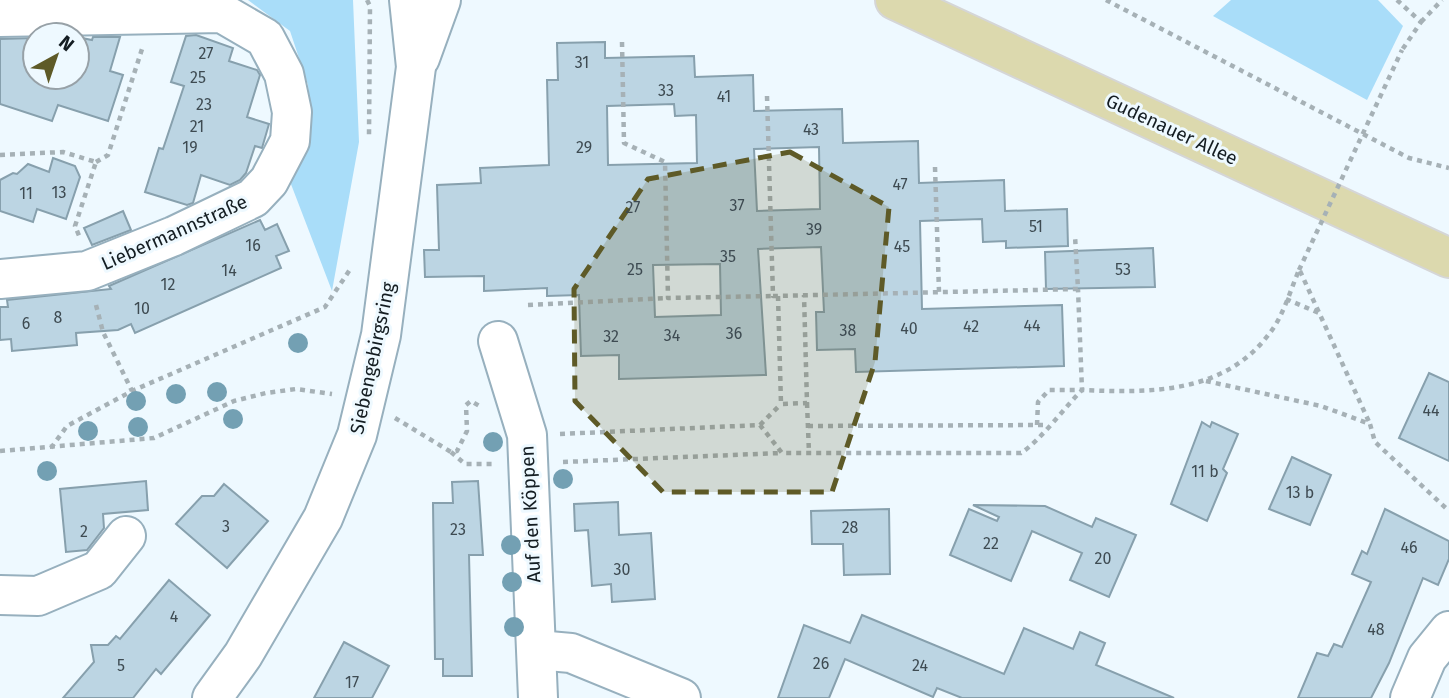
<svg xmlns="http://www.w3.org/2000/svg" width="1449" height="698" font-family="'Fira Sans',sans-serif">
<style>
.green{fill:#a9ddf9}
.building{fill:#bcd5e3;stroke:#87a0ad;stroke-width:2;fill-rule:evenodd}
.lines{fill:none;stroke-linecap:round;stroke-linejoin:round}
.minor-casing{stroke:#97b0be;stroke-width:42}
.major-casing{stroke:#d5d6d7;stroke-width:42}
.path{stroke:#a6b1b6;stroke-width:4.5;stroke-dasharray:5 5;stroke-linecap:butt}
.minor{stroke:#fff;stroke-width:38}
.major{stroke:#dcd9ae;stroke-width:38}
.path-bridge{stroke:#a6b1b6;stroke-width:4.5;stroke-dasharray:5 5;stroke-linecap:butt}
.tree{fill:#73a0b3}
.marked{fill:#5e5a27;fill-opacity:0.2;stroke:#5e5a27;stroke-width:5;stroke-dasharray:14 9;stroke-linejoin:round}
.labels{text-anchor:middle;stroke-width:6;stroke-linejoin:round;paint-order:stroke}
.number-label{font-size:16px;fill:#3e4b52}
.street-label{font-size:19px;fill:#141d22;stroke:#eef9ff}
</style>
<rect width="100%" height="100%" fill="#eef9ff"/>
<!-- green -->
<g class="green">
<polygon points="248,0 353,0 359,142 332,291 289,179 311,133 308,85 290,31"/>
<polygon points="1231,0 1378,0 1403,26 1367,100 1213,16"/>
</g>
<!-- building -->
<g class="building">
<polygon points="196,35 233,48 229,61 257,70 260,75 247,117 269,124 262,148 255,146 246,173 240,180 230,185 201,175 193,203 187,205 145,192 159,148 163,149 184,86 171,82 186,36"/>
<polygon points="77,37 92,40 93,37 120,37 110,71 123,75 108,121 58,105 52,121 0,104 0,39 35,38 35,77 77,77"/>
<path d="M605,42V58L694,56L695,77L753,75L754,111L842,109L843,143L918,141L919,183L1004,180L1005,211L1067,209L1068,246L1006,248V241L983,242L982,219L920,221L922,309L1062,305L1064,366L856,372L855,349L817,350L816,312H824L821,247L758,249L766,375L619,379V355L581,356L579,295L547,296V288L484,291V276L425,277L424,250H439L437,185L481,183L480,168L549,165L547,80H558L557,43ZM674,104L675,116L696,115L697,163L608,165L607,106ZM819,147L820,209L757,211L754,149ZM720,264L721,315L655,317L653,265Z"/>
<polygon points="53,158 75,166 80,177 66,219 37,209 33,222 0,211 0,180 13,173 17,174 28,164 49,172"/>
<polygon points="123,211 131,230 92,245 84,228"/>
<polygon points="260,220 265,230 277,224 289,251 276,256 281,268 135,333 131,324 118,330 76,333 77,345 12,351 11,339 0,340 0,307 8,307 7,300 111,289 109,286"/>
<polygon points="1153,248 1155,287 1046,289 1045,252"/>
<polygon points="1429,373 1449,382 1449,461 1399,438"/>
<polygon points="1202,422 1210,427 1212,422 1238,434 1223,469 1227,473 1207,521 1171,504"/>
<polygon points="1292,457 1331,475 1310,525 1269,509"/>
<polygon points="146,481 148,510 103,514 104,528 87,550 66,552 60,489"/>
<polygon points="478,481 483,555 469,555 472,676 443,676 443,659 435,659 433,503 453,503 452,482"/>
<polygon points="224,484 268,521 227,568 176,524 202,496 214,496"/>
<polygon points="618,502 619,535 651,533 655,599 612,602 611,584 592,586 588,530 575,531 574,504"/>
<polygon points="973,505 1045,506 1092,527 1096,518 1136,535 1109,597 1070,580 1082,553 1032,531 1011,581 950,555 969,509 997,521 999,517"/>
<polygon points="889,509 890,574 844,575 843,544 812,544 811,511"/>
<polygon points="1385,509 1449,541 1449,559 1438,585 1423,578 1389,663 1371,698 1298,698 1317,653 1328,656 1334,644 1342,647 1371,582 1352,574 1362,551 1367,554"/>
<polygon points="169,580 210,615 161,674 156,669 133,698 63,698 94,662 91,645 108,645 116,636 120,639"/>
<polygon points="862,615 1004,674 1024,628 1073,649 1080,632 1105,643 1096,665 1174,698 962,698 937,688 933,697 845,659 829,698 778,698 804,625 850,643"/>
<polygon points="344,642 389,666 372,698 314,698"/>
</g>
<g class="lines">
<!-- minor casing -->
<g class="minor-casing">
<g id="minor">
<polyline points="0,17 222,13 265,38 284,74 292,112 290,141 269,181 253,198 174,236 87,271 0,279"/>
<polyline points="420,58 441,0"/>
<polyline points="498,341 527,435 538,698"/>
<polyline points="0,595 38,596 99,570 126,536"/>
<polyline points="537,650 571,653 681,698"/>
<polyline points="212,698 243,655 323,518 357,435 381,335 416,67 409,0"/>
<polyline points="1410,698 1427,658 1449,631"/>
</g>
</g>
<!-- major casing -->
<g class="major-casing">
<polyline id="major" points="895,0 1449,258"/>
</g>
<!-- path -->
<g class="path">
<polyline points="367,0 370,6 369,135"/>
<polyline points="1106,0 1409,158 1449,168"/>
<polyline points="1397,0 1421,22 1402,50"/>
<polyline points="1421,22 1442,0"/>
<polyline points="622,42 624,143 665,162 668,298 773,296"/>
<polyline points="767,96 773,296 1078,289 1075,236"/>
<polyline points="0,155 63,152 96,162 75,226 80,238"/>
<polyline points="96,162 108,155 142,49"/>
<polyline points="935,167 939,292"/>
<polyline points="1300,271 1370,424"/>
<polyline points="778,296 781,404 807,403 804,295"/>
<polyline points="1286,299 1319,313"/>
<polyline points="96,305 103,332 132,391"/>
<polyline points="528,305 668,298"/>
<polyline points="1206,381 1321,406 1370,424 1375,442 1449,511"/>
<polyline points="807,403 809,453"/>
<polyline points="395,418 451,452 457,451 467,431 466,405 471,401 481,407"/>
<polyline points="760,425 781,404"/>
<polyline points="1037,425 1038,402 1049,390 1082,390 1078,289"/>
<polyline points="808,426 1046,425"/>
<path d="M560,434L760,425L782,453H1021C1041,440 1064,408 1082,390C1150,393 1224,394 1269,334C1283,317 1290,291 1299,270"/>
<polyline points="51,448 67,426 132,391 325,307 351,268"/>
<polyline points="0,451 154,438 234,401 266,393 296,389 332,394"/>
<polyline points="451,452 465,464 495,464"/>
<polyline points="563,462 781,453"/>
</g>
<!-- minor -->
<use href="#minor" class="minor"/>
<!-- major -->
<use href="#major" class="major"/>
<!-- path-bridge -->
<polyline class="path-bridge" points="1299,270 1402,50"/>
</g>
<!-- trees -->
<g class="tree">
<circle cx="298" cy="343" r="10"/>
<circle cx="217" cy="392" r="10"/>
<circle cx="176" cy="394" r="10"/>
<circle cx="136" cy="401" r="10"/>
<circle cx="233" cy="419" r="10"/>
<circle cx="138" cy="427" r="10"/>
<circle cx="88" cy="431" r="10"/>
<circle cx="493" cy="442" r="10"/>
<circle cx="47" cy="471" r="10"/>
<circle cx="563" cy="479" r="10"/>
<circle cx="511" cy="545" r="10"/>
<circle cx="512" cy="582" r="10"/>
<circle cx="514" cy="627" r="10"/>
</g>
<!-- marked area -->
<path class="marked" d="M790,152L889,207L875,362L832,492H663L575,401L574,289L648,179Z"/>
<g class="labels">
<!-- number labels -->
<g class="number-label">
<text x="206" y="59">27</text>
<text x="582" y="68">31</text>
<text x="198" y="83">25</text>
<text x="666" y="96">33</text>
<text x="724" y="102">41</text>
<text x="204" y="110">23</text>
<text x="197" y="132">21</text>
<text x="811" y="135">43</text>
<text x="190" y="153">19</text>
<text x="584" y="153">29</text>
<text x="900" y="190">47</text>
<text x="59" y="198">13</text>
<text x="26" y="199">11</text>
<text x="737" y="211">37</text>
<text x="633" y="213">27</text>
<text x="1036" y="232">51</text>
<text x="814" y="235">39</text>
<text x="253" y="251">16</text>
<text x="902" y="252">45</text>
<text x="728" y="262">35</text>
<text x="635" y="275">25</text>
<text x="1123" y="275">53</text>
<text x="229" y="276">14</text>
<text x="168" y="290">12</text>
<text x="142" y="314">10</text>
<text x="58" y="323">8</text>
<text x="26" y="329">6</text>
<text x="1032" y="331">44</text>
<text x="971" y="332">42</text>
<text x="909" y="334">40</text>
<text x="848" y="336">38</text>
<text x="734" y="339">36</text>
<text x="672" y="341">34</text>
<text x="611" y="342">32</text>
<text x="1431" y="416">44</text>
<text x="1205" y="477">11 b</text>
<text x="1300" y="498">13 b</text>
<text x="226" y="532">3</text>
<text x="850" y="533">28</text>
<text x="458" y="535">23</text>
<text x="84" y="537">2</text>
<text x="991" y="549">22</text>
<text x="1409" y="553">46</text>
<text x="1103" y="564">20</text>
<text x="622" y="575">30</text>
<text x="174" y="622">4</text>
<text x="1376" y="635">48</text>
<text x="821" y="669">26</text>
<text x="121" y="671">5</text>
<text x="920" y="671">24</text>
<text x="352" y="688">17</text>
</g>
<!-- street labels -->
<g class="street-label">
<text transform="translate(1172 129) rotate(25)" y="7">Gudenauer Allee</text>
<text transform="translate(174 232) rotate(-24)" y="7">Liebermannstraße</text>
<text transform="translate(372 358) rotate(-78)" y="7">Siebengebirgsring</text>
<text transform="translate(530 514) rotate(-93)" y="7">Auf den Köppen</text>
</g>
</g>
<!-- north arrow -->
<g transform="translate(56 56) rotate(40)"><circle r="33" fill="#eef9ff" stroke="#97a1a7" stroke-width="2"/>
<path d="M0-5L12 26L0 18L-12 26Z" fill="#5e5a27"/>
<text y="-10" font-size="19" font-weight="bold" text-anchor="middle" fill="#141d22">N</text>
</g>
</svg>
